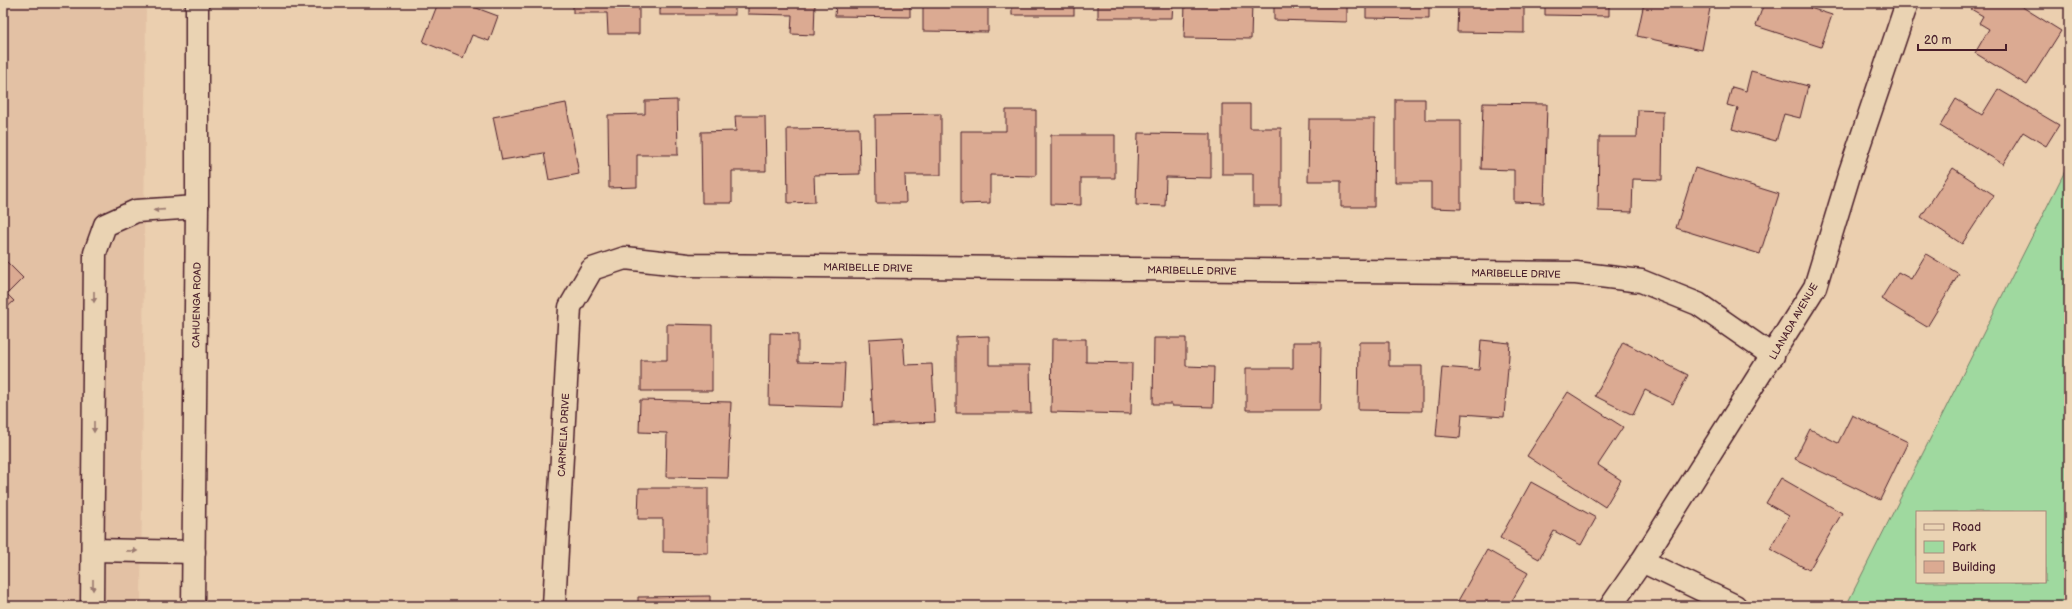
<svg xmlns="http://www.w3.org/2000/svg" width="2072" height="609" font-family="'Balsamiq Sans',sans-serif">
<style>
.built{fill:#e3c1a4}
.green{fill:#9fd99f;stroke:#747c65;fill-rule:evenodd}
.building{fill:#dbaa92;stroke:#4a1f2b}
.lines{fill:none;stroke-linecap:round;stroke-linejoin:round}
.minor-casing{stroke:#4a1f2b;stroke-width:25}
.minor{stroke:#ead3b3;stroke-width:22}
.oneway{fill:#9a796f}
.labels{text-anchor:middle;stroke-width:3;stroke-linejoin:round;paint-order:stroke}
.street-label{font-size:10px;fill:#4a1f2b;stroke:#ead3b3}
</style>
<rect width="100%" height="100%" fill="#ebcfaf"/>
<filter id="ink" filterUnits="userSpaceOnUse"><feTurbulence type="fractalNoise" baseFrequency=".025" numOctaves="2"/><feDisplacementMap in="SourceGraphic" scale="8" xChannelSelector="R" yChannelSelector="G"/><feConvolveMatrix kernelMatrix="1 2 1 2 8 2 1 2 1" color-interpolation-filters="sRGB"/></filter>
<g filter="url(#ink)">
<!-- built -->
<polygon class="built" points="3,3 146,3 141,606 3,606"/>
<!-- green -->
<path class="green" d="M2069,163V606H1846ZM1917,512H2045V582H1917Z"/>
<!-- building -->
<g class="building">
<polygon points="438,3 463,3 498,16 489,41 472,35 463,58 423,42"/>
<polygon points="573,3 639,3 639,34 608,34 607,13 573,13"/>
<rect x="660" y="3" width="75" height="12"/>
<polygon points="748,3 815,3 814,35 791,34 792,15 748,14"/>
<polygon points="836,3 910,3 910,17 835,16"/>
<polygon points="923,3 988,3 988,32 923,31"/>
<rect x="1012" y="3" width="62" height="12"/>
<polygon points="1098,3 1173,3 1172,18 1098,18"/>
<polygon points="1185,3 1252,3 1251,39 1184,38"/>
<polygon points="1274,3 1347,3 1347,22 1274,20"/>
<polygon points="1366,3 1429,3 1429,19 1366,18"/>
<polygon points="1458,3 1524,3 1524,33 1457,32"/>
<polygon points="1545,3 1609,3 1609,16 1545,15"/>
<polygon points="1644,3 1711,3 1702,50 1637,36"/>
<polygon points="1764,3 1812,3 1810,8 1832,15 1821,47 1756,26"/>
<polygon points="1975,3 2016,3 2061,31 2027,85 1975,53 1989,29 1979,23 1983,16 1971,9"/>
<polygon points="1751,71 1808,86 1800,118 1784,114 1776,141 1732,129 1738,108 1727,105 1732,87 1746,91"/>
<polygon points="1998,89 2059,125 2046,146 2023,132 2003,164 1940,126 1956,99 1982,115"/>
<polygon points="1395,99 1425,99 1425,120 1461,120 1461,209 1431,208 1431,182 1395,182"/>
<polygon points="677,100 678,155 637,155 637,187 609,188 608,115 645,114 645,101"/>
<polygon points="566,103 579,174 549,180 544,153 502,160 493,117"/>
<polygon points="1483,103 1547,104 1544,203 1514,202 1514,170 1481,169"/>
<polygon points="1222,104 1250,104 1250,128 1281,128 1281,206 1253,206 1253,174 1222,174"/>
<polygon points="1006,110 1036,110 1036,176 990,175 990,203 961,204 961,131 1006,131"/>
<polygon points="1638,110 1663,111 1662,180 1633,179 1632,212 1598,211 1599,137 1637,137"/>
<polygon points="941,114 941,175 905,175 906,203 876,203 875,115"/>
<polygon points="735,116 765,116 766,171 732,171 732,203 702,203 701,132 736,131"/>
<polygon points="1309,119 1375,119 1374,207 1341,207 1341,181 1308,181"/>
<polygon points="859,128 860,174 814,175 815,202 788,203 787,129"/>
<polygon points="1138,133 1211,134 1211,178 1166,177 1165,206 1136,205"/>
<polygon points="1051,135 1115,135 1115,178 1081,178 1081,205 1051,204"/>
<polygon points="1695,168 1779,194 1760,254 1676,228"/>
<polygon points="1953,168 1994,195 1962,244 1921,217"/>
<polygon points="1926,254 1959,274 1927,327 1881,299 1898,272 1911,279"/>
<polygon points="3,258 23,278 7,294 14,301 3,311"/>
<polygon points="667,324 712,325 712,391 641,391 641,360 667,360"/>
<polygon points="770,333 798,334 798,362 845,363 843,407 769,405"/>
<polygon points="989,336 989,365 1030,365 1031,413 956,413 956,337"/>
<polygon points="903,337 905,365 932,364 935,422 873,425 869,339"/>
<polygon points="1154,338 1186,338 1186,366 1214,367 1213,407 1172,406 1172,404 1153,404"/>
<polygon points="1052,339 1086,339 1086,362 1132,363 1131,414 1051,412"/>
<polygon points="1481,340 1510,343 1504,417 1462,414 1460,438 1436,436 1442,367 1479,370"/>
<polygon points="1293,342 1321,342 1320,410 1246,410 1246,368 1293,368"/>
<polygon points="1359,342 1389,342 1389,366 1422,366 1422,411 1358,410"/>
<polygon points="1623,342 1688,375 1673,404 1645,390 1633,415 1595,396"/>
<polygon points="1568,392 1623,427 1598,465 1621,480 1605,507 1527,456"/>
<polygon points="640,400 731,402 728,478 666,477 667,433 639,432"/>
<polygon points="1852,415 1908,442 1880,500 1795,459 1810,429 1838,443"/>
<polygon points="1781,478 1842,513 1809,570 1770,549 1789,516 1766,503"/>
<polygon points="1531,482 1596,518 1581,545 1554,531 1539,559 1500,538"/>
<polygon points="639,488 708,488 708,553 663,552 663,519 638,519"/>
<polygon points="1487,550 1528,573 1509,606 1455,606"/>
<polygon points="710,596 710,606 638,606 638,597"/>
</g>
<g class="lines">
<!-- minor casing -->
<g class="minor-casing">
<g id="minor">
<polyline points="93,550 194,552"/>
<polyline points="1642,561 1735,606"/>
<polyline points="92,606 95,253 105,225 136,211 197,207"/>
<polyline points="193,606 197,207 197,3"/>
<polyline points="554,606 570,307 592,269 625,258 688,265 1576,273 1641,281 1698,304 1773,356"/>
<polyline points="1611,606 1642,561 1815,287 1850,172 1907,3"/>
</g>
</g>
<!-- minor -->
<use href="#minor" class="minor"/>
</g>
<!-- one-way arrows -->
<defs><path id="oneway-solid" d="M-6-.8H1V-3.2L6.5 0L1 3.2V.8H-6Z"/></defs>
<g class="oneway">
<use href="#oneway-solid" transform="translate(159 210) rotate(176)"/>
<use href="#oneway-solid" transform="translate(94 297) rotate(90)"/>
<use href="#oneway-solid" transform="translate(94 427) rotate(90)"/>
<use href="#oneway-solid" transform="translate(132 551) rotate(1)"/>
<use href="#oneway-solid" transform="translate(93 585) rotate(90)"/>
</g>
</g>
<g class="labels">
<!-- street labels -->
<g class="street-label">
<text transform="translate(868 267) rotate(1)" y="4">MARIBELLE DRIVE</text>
<text transform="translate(1192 270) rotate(1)" y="4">MARIBELLE DRIVE</text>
<text transform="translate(1516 273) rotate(1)" y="4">MARIBELLE DRIVE</text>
<text transform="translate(196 305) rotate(-89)" y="4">CAHUENGA ROAD</text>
<text transform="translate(1793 321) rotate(-60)" y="4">LLANADA AVENUE</text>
<text transform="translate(563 435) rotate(-87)" y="4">CARMELIA DRIVE</text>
</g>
</g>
<!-- margin -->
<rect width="2072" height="609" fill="none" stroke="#ead3b3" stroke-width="16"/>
<rect x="8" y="8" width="2056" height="593" fill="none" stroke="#4a1f2b" stroke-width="1.5" filter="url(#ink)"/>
<!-- legend -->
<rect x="1916" y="511" width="130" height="72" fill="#ead3b3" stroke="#aa8b7d"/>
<rect x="1924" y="524" width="20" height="6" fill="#ead3b3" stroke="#aa8b7d"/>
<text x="1952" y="531" font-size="12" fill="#4a1f2b">Road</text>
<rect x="1924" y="541" width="20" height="12" fill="#9fd99f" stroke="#aa8b7d"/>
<text x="1952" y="551" font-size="12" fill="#4a1f2b">Park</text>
<rect x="1924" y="561" width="20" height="12" fill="#dbaa92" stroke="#aa8b7d"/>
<text x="1952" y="571" font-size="12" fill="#4a1f2b">Building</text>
<!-- scale -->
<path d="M1918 44v6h88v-6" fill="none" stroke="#4a1f2b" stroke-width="2"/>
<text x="1924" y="44" font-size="12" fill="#4a1f2b" stroke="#ead3b3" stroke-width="3" paint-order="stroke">20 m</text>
</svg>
